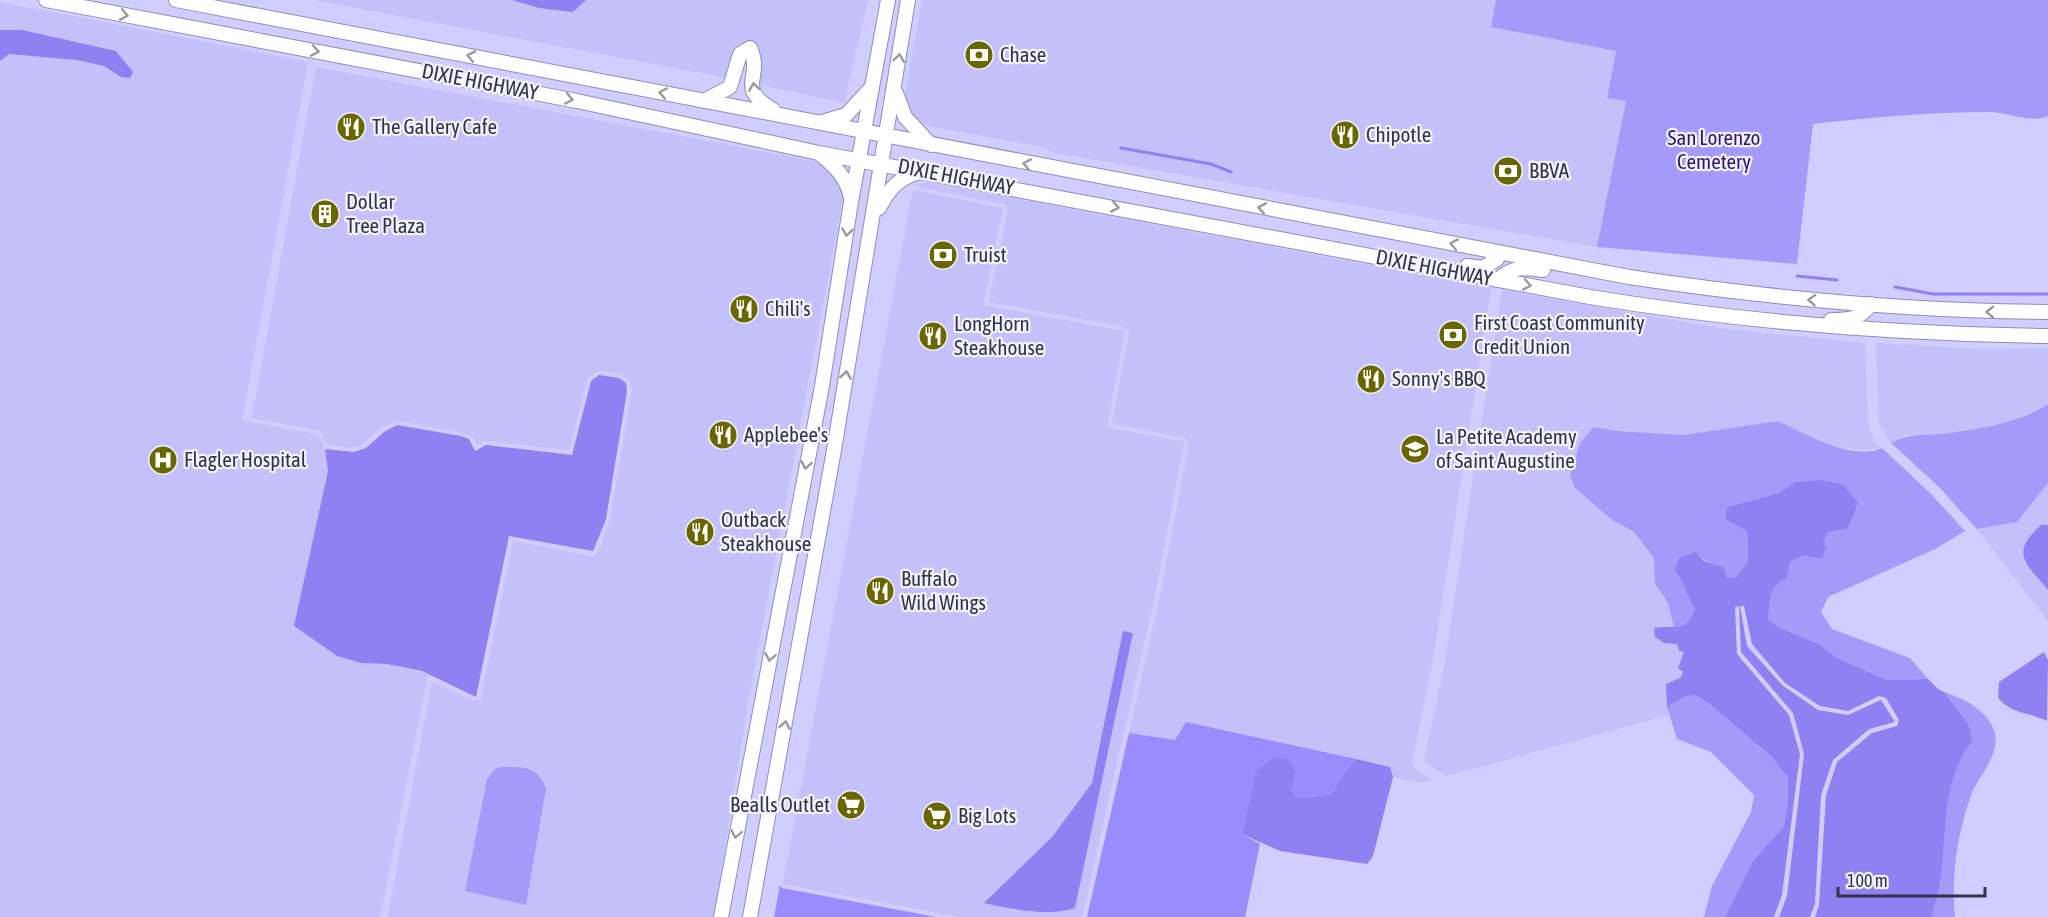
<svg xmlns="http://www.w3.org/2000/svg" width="2048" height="917" font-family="'Asap Condensed',sans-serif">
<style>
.built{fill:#c4c0f9;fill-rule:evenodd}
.green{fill:#a49af9}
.forest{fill:#9b8cfd}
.water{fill:#9080f1}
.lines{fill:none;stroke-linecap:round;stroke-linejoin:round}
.stream{stroke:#9080f1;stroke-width:3}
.primary-casing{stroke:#8f8cba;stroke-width:16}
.primary{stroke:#fff;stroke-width:14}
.oneway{stroke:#9a98a2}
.labels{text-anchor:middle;stroke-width:4.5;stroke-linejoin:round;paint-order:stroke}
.poi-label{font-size:21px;fill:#343246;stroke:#f3f3fd;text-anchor:start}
.street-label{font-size:21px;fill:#343246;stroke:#f3f3fd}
.park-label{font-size:21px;fill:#321377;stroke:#f3f3fd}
</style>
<rect width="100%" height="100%" fill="#d0cdff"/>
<!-- built -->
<g class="built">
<polygon points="314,0 868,0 844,103 757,84 761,58 752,41 748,43 728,78"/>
<polygon points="922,0 1496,0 1491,27 1616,51 1607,97 1626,101 1597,247 1056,153 1038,146 933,127 921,123 909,113 904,100"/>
<polygon points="0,2 308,62 242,420 319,435 325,449 328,471 294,627 337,656 361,663 387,664 428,674 380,917 0,917"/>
<path d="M316,67L823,163L831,169L844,194L748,702L714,917H388L432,681L474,701L481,698L513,541L592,556L598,553L610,520L632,390L629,380L621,374L599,371L588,377L569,450L486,441L477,445L473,438L463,433L398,421L381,428L363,444L354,448L328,445L320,431L252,418ZM546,789L526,905L465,891L476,837Z"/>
<polygon points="927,182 1491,288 1433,659 1412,762 1414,768 1433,780 1421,783 1393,777 1390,767 1187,722 1175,740 1129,733 1160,596 1189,443 1185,438 1112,424 1129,332 1125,327 989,302 1008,209 1004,204 915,186"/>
<polygon points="913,190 1003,208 983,305 1125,331 1107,427 1184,442 1155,595 1082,917 959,917 783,884"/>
<polygon points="1502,290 1717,328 1865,343 1868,424 1874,441 1882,448 1859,450 1822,443 1778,421 1684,435 1617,431 1594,427 1575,461 1572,475 1611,519 1634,532 1654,558 1655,584 1668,603 1674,624 1674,627 1663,627 1655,636 1664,643 1677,643 1684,652 1680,678 1666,684 1669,715 1447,776 1424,762 1445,661"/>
<polygon points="1876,343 1981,349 2048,348 2048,404 2002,425 1949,433 1906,435 1891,443 1879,423"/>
<polygon points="2048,483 2048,525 2041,526 2023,559 2048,590 2048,621 1977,529 2017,522"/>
</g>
<!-- green -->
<g class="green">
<path d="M1496,0H2048V116C2032,124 2008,112 1989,112C1930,112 1872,117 1813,124L1797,264L1597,247L1626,101L1607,98L1616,51L1491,27Z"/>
<path d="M2048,404V483L2017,522L1977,529L1939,487L1891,443C1911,432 1929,436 1950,433C1985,428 2018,423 2048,404Z"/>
<path d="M1778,421C1803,433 1854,462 1882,448L1931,494L1965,531L1935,549L1828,597L1821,612L1832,629L1910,658L1928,679L1887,680L1835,657L1819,644L1780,628L1768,619C1771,601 1767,587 1786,579L1791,561L1823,543L1828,532L1795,482L1779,493L1727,507L1725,519L1747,531L1748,561L1736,578L1727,577L1722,567L1702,559L1675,571C1684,582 1687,596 1695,609C1690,620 1687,628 1674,627L1668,603L1655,584L1654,558L1634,532L1611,519L1575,488L1570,475L1580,443L1594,427L1617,431L1684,435Z"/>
<path d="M1944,692C1964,699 1990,711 1995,734C2000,756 1976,779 1970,798C1957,836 1951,877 1955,917H1931C1954,861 1932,791 1971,741L1968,723Z"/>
<polygon points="1695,695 1711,705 1773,758 1788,778 1788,800 1784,826 1753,861 1725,917 1704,917 1712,886 1751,812 1754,795 1711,752 1677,739 1667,707 1684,697"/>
<path d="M501,767C522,767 539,766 546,789L526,905L465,891L487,779L495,769Z"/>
</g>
<!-- forest -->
<g class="forest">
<polygon points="1186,722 1356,759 1343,774 1331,794 1305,798 1296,796 1292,791 1296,772 1255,773 1242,834 1260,844 1245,917 1087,917 1129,733 1175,740"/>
<polygon points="780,885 782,888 936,917 774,917"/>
</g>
<!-- water -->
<g class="water">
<polygon points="512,0 586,0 573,12 539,8"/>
<polygon points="0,30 22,30 116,51 133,72 130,78 121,77 104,66 77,60 9,54 0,61"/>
<polygon points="599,375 619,378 626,383 627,391 606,519 593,551 509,536 476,697 422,671 387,664 361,663 337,656 294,626 328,471 325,449 354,452 366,448 384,432 397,425 461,436 469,439 475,451 486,445 572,455 591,381"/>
<path d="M1821,480L1844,485L1858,503L1848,528L1828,532L1823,543L1826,548L1822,559L1804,555L1791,561L1786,579C1767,587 1771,601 1768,619L1780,628L1819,644L1835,657L1887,680L1928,679L1938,689L1944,692L1968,723L1972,741C1932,791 1954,861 1931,917H1815L1819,905L1826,796L1837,762L1872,733L1897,726L1899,720L1886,698L1879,696L1848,711L1820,706L1785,683L1752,644L1744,606H1740L1747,646L1782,685L1818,710L1848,715L1881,700L1895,722L1869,729L1833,760L1821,795L1815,904L1810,917H1779L1787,896L1804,754L1793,713L1741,652L1739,606L1735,607L1737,654L1789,715L1800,754L1782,895L1774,917H1725L1753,861L1784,826L1788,800V778L1773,758L1711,705L1695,695L1684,697L1667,707L1666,684L1680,678L1683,672L1678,668L1684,652L1679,651L1677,644L1664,643L1655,637L1654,628C1676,624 1685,635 1695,609C1687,596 1684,582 1675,571L1679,558L1696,552L1702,560L1723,567L1727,577L1736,578L1748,561L1747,531L1725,519L1727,507L1779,493L1795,482Z"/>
<path d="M2041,525H2048V590C2026,563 2009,554 2041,525Z"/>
<path d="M1123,631L1133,633L1075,908C1050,917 1012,909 984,903L1053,836L1092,783Z"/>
<path d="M2044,652L2048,660L2047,721C2029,712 2011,714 1998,698L1999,682Z"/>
<polygon points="1273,757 1287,759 1296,772 1292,791 1296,796 1305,798 1331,794 1343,774 1356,759 1390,767 1393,777 1373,856 1367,864 1280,851 1242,834 1255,773"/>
</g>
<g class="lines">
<!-- stream -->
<g class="stream">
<polyline points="1121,148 1211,164 1231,172"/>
<polyline points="1797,276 1837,280"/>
<polyline points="1895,287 1933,294 2048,294"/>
</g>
<!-- primary casing -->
<g class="primary-casing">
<g id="primary">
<path d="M46,0L577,101L819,153L1590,297C1742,322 1894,334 2048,336"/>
<path d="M176,0L1629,277C1768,298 1908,311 2048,312"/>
<polyline points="896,93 905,117 931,145"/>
<path d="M704,101L730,87L740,54L750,48C764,79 734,86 773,110"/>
<polyline points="822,122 846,115 871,88"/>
<path d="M820,154C836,167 847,178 851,198"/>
<path d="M879,208C889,189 899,177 921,172"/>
<polyline points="1467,266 1483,268 1497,259"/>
<path d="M1498,280C1512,266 1525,267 1543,270"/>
<path d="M1831,320C1849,320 1860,319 1871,304"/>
<polyline points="721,917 822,386 851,202 888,0"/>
<polyline points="750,917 834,450 908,0"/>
</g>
</g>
<!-- primary -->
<use href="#primary" class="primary"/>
</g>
<!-- one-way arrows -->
<defs><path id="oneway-chevron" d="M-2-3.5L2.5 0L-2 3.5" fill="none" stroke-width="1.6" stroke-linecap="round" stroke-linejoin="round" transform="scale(1.5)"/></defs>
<g class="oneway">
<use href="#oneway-chevron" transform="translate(124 15) rotate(11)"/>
<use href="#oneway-chevron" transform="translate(315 51) rotate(11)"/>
<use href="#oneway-chevron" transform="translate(471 56) rotate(-169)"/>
<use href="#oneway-chevron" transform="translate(899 58) rotate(-82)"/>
<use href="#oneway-chevron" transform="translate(754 87) rotate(-98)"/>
<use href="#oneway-chevron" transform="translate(663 93) rotate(-169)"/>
<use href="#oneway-chevron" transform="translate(569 99) rotate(11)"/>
<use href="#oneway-chevron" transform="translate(1027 164) rotate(-169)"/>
<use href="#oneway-chevron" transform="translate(1115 207) rotate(11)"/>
<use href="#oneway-chevron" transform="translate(1262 208) rotate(-170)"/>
<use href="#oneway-chevron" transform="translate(847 232) rotate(99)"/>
<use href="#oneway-chevron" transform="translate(1454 244) rotate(-169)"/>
<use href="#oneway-chevron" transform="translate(1527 285) rotate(11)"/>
<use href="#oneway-chevron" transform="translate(1812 300) rotate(-176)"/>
<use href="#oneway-chevron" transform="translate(1990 312) rotate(-179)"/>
<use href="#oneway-chevron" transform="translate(846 375) rotate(-81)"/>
<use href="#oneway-chevron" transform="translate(806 465) rotate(100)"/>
<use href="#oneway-chevron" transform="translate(770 657) rotate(101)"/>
<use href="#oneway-chevron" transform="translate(785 725) rotate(-80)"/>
<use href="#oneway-chevron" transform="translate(736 834) rotate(101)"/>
</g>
<!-- icons -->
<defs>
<g id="bank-disc" transform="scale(1.5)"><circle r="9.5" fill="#6a6700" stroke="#f3f3fd"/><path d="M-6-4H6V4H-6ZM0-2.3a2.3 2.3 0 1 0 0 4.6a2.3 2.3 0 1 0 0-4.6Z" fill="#fff"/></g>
<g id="restaurant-disc" transform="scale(1.5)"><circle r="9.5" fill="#6a6700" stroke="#f3f3fd"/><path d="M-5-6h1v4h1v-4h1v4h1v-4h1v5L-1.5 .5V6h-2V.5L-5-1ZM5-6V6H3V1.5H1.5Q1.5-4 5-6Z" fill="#fff"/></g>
<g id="building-disc" transform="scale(1.5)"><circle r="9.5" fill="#6a6700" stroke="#f3f3fd"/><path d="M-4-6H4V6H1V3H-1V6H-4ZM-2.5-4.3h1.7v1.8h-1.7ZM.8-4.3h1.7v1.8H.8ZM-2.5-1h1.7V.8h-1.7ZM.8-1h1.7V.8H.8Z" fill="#fff"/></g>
<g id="school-disc" transform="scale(1.5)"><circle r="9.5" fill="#6a6700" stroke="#f3f3fd"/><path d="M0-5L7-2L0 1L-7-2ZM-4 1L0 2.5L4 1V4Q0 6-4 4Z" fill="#fff"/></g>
<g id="hospital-disc" transform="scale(1.5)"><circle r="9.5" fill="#6a6700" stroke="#f3f3fd"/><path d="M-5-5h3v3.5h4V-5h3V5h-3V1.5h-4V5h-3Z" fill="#fff"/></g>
<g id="supermarket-disc" transform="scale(1.5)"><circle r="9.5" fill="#6a6700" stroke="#f3f3fd"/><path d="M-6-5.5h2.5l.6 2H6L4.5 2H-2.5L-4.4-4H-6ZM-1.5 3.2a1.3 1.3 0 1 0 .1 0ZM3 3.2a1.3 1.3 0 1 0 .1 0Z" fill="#fff"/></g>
</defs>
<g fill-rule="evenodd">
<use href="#bank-disc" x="979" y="55"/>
<use href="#restaurant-disc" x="351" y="127"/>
<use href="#restaurant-disc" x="1345" y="135"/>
<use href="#bank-disc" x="1508" y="171"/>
<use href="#building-disc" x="325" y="214"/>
<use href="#bank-disc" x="943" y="255"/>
<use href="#restaurant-disc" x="744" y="309"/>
<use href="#bank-disc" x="1453" y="335"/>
<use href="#restaurant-disc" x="933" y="336"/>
<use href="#restaurant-disc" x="1371" y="379"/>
<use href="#restaurant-disc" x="723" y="435"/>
<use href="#school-disc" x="1415" y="449"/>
<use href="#hospital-disc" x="163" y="460"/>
<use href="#restaurant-disc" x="700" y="532"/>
<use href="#restaurant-disc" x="880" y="591"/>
<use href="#supermarket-disc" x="851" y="805"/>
<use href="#supermarket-disc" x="937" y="816"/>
</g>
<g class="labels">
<!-- poi labels -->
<g class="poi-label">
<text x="1000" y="62">Chase</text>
<text x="372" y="134">The Gallery Cafe</text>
<text x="1366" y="142">Chipotle</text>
<text x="1529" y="178">BBVA</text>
<text x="346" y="209">Dollar<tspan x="346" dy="24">Tree Plaza</tspan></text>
<text x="964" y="262">Truist</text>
<text x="765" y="316">Chili's</text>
<text x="1474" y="330">First Coast Community<tspan x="1474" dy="24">Credit Union</tspan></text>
<text x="954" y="331">LongHorn<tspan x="954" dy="24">Steakhouse</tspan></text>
<text x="1392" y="386">Sonny's BBQ</text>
<text x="744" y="442">Applebee's</text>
<text x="1436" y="444">La Petite Academy<tspan x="1436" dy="24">of Saint Augustine</tspan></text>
<text x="184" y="467">Flagler Hospital</text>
<text x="721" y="527">Outback<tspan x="721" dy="24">Steakhouse</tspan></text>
<text x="901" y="586">Buffalo<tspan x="901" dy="24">Wild Wings</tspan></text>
<text x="830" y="812" text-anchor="end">Bealls Outlet</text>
<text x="958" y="823">Big Lots</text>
</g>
<!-- street labels -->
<g class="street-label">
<text transform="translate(480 82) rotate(11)" y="7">DIXIE HIGHWAY</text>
<text transform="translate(956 177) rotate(11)" y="7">DIXIE HIGHWAY</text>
<text transform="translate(1434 268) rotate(11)" y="7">DIXIE HIGHWAY</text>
</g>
<!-- park labels -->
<g class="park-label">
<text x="1714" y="145">San Lorenzo<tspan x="1714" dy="24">Cemetery</tspan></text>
</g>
</g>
<!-- scale -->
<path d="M1838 887v9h147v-9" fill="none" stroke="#343246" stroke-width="3"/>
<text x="1847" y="887" font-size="18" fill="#343246" stroke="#f3f3fd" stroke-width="4.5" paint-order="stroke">100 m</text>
</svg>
